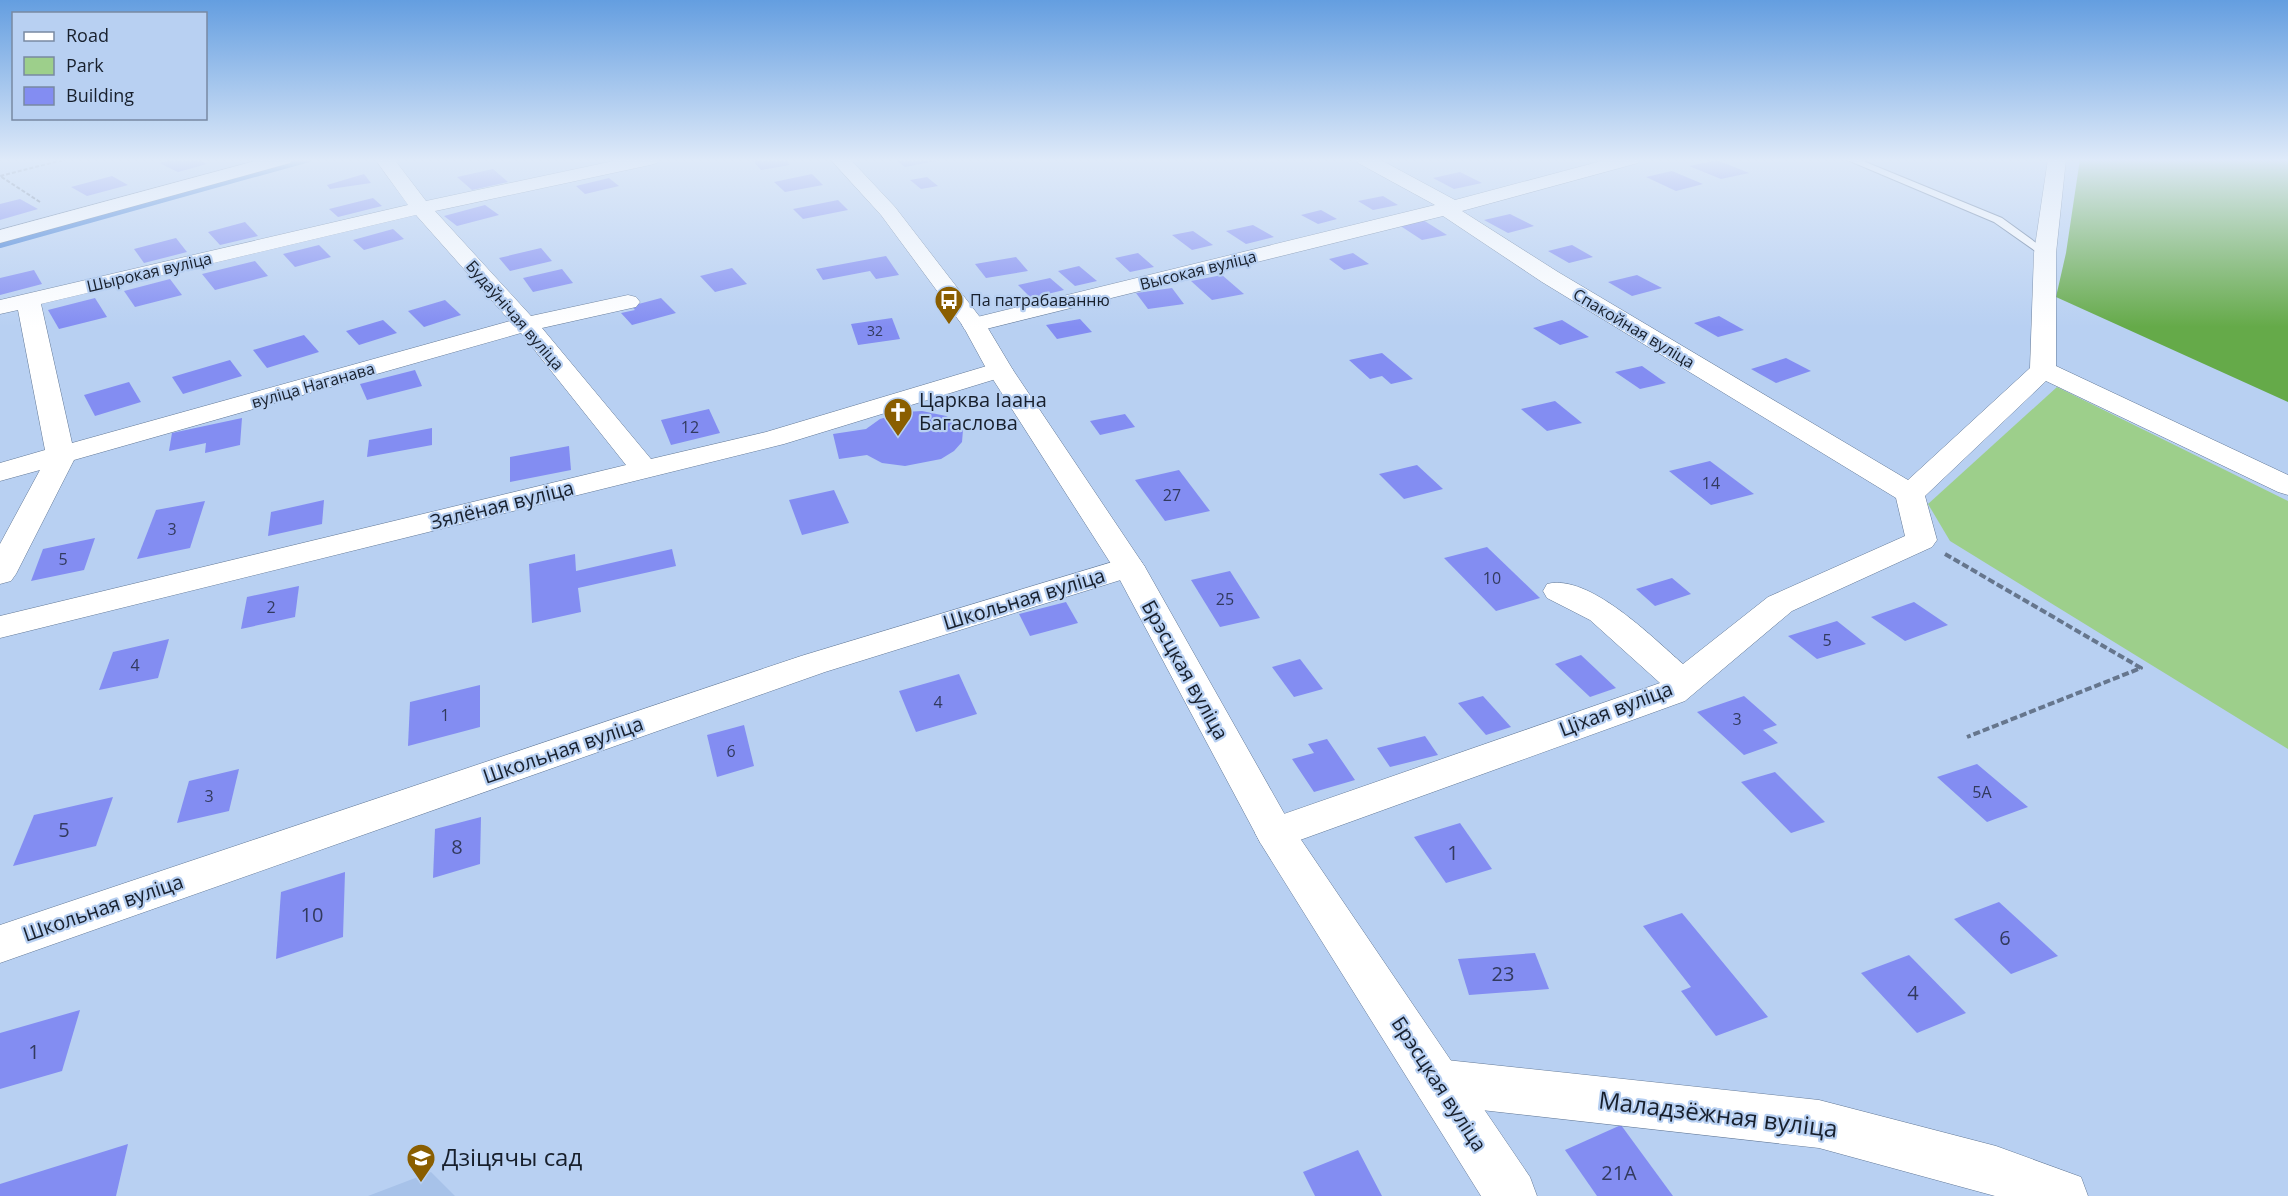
<svg xmlns="http://www.w3.org/2000/svg" width="2288" height="1196" font-family="'Open Sans',sans-serif">
<style>
.built{fill:#a7c2e9}
.green{fill:#9dcf8b}
.forest{fill:#65aa49}
.lines{fill:none;stroke-linecap:round;stroke-linejoin:round}
.stream{stroke:#3f7dd4;stroke-width:6}
.building{fill:#838df2}
.service-casing{stroke:#627896;stroke-width:2}
.minor-casing{stroke:#627896;stroke-width:1}
.tertiary-casing{stroke:#627896;stroke-width:1}
.path-far1{stroke:#66768d;stroke-width:2;stroke-dasharray:4 2;stroke-linecap:butt}
.path{stroke:#66768d;stroke-width:4;stroke-dasharray:7 3;stroke-linecap:butt}
.service{fill:#fff;fill-rule:evenodd}
.minor{fill:#fff;fill-rule:evenodd}
.tertiary{fill:#fff;fill-rule:evenodd}
.labels{text-anchor:middle;stroke-width:4.5;stroke-linejoin:round;paint-order:stroke}
.far-number-label{font-size:14px;fill:#323a5e}
.far-street-label{font-size:16px;fill:#171f2c;stroke:#b8d0f2}
.far-poi-label{font-size:16px;fill:#171f2c;stroke:#b8d0f2;text-anchor:start}
.number-label{font-size:16px;fill:#323a5e}
.poi-label{font-size:20px;fill:#171f2c;stroke:#b8d0f2;text-anchor:start}
.street-label{font-size:20px;fill:#171f2c;stroke:#b8d0f2}
.near-number-label{font-size:20px;fill:#323a5e}
.near-street-label{font-size:24px;fill:#171f2c;stroke:#b8d0f2}
.near-poi-label{font-size:24px;fill:#171f2c;stroke:#b8d0f2;text-anchor:start}
</style>
<rect width="100%" height="100%" fill="#b8d0f2"/>
<!-- built -->
<polygon class="built" points="431,1172 455,1196 368,1196"/>
<!-- green -->
<polygon class="green" points="2057,387 2288,501 2288,749 1950,541 1928,504"/>
<!-- forest -->
<polygon class="forest" points="2080,159 2288,159 2288,402 2056,297 2066,253"/>
<g class="lines">
<!-- stream -->
<polyline class="stream" points="0,245 309,159"/>
</g>
<!-- building -->
<g class="building">
<polygon points="173,159 196,159 207,164 178,172 159,163"/>
<polygon points="785,159 790,165 761,170 752,160"/>
<polygon points="894,159 934,159 937,161 905,167"/>
<polygon points="1717,160 1749,173 1721,179 1689,166"/>
<polygon points="493,169 508,182 472,190 457,177"/>
<polygon points="1672,171 1703,184 1676,191 1646,177"/>
<polygon points="1460,172 1482,183 1454,189 1433,178"/>
<polygon points="364,174 371,183 330,189 327,185"/>
<polygon points="812,174 823,185 785,192 774,182"/>
<polygon points="112,176 128,185 87,196 71,187"/>
<polygon points="927,177 938,186 921,189 910,180"/>
<polygon points="609,178 619,186 585,194 576,186"/>
<polygon points="1383,196 1398,205 1373,210 1358,201"/>
<polygon points="373,198 382,206 338,217 329,209"/>
<polygon points="20,199 38,209 0,220 0,204"/>
<polygon points="838,200 848,210 803,219 793,209"/>
<polygon points="485,205 499,215 457,226 444,216"/>
<polygon points="1321,210 1337,219 1318,224 1301,215"/>
<polygon points="1510,214 1534,226 1508,233 1484,220"/>
<polygon points="1423,220 1447,235 1422,240 1399,225"/>
<polygon points="245,222 258,236 220,245 208,232"/>
<polygon points="1253,225 1274,237 1246,244 1226,231"/>
<polygon points="393,229 404,239 364,250 353,240"/>
<polygon points="1193,231 1213,245 1192,250 1172,235"/>
<polygon points="176,238 187,252 144,263 134,249"/>
<polygon points="319,245 331,257 295,267 283,254"/>
<polygon points="1572,245 1593,257 1569,263 1548,251"/>
<polygon points="541,248 552,261 510,271 499,258"/>
<polygon points="1138,253 1154,267 1130,272 1115,258"/>
<polygon points="1353,253 1369,264 1344,270 1329,259"/>
<polygon points="886,256 899,275 876,279 870,271 823,280 816,269"/>
<polygon points="1016,257 1028,271 986,278 975,264"/>
<polygon points="255,261 268,276 215,290 202,274"/>
<polygon points="1079,266 1097,281 1075,286 1058,271"/>
<polygon points="732,268 747,284 715,292 700,276"/>
<polygon points="562,269 573,283 533,292 523,278"/>
<polygon points="34,270 42,284 0,295 0,278"/>
<polygon points="1222,275 1244,294 1212,300 1191,281"/>
<polygon points="1637,275 1662,288 1632,296 1608,282"/>
<polygon points="1050,278 1064,290 1031,298 1018,285"/>
<polygon points="170,279 182,295 135,307 124,291"/>
<polygon points="1172,288 1184,304 1148,309 1136,293"/>
<polygon points="95,298 107,317 59,329 48,310"/>
<polygon points="661,298 676,313 632,325 621,313 635,310 631,306"/>
<polygon points="445,300 461,315 424,327 408,311"/>
<polygon points="1719,316 1744,330 1718,337 1694,323"/>
<polygon points="892,318 900,339 858,345 851,324"/>
<polygon points="1080,319 1092,332 1057,339 1046,325"/>
<polygon points="383,320 397,333 359,345 346,331"/>
<polygon points="1562,320 1589,337 1560,345 1533,328"/>
<polygon points="304,335 319,352 267,368 253,350"/>
<polygon points="1382,353 1413,379 1391,384 1382,376 1370,379 1349,360"/>
<polygon points="1786,358 1811,371 1776,383 1751,369"/>
<polygon points="230,360 242,376 183,394 172,377"/>
<polygon points="1642,366 1666,383 1640,389 1615,372"/>
<polygon points="415,370 422,386 367,400 360,384"/>
<polygon points="129,382 141,402 95,416 84,395"/>
<polygon points="1555,401 1582,423 1547,431 1521,409"/>
<polygon points="709,409 720,433 671,445 661,420"/>
<polygon points="922,411 946,416 957,422 963,430 962,442 954,451 941,459 905,466 882,463 867,455 839,459 833,434 866,429 880,419 904,412"/>
<polygon points="1125,414 1135,427 1100,435 1090,421"/>
<polygon points="242,418 240,445 205,453 206,443 169,451 172,433"/>
<polygon points="432,428 432,445 367,457 369,440"/>
<polygon points="569,446 571,470 510,482 510,457"/>
<polygon points="1710,461 1754,494 1711,505 1669,471"/>
<polygon points="1417,465 1443,489 1404,499 1379,474"/>
<polygon points="1179,470 1210,511 1165,521 1135,480"/>
<polygon points="834,490 849,523 802,535 789,500"/>
<polygon points="324,500 322,524 268,536 271,512"/>
<polygon points="205,501 190,548 137,559 156,510"/>
<polygon points="95,538 84,570 31,581 43,549"/>
<polygon points="1487,547 1540,598 1496,611 1444,558"/>
<polygon points="672,549 676,566 578,588 581,612 532,623 529,564 575,554 576,571"/>
<polygon points="1230,571 1260,618 1220,627 1191,580"/>
<polygon points="1672,578 1691,594 1655,606 1636,589"/>
<polygon points="299,586 295,617 241,629 247,597"/>
<polygon points="1066,602 1078,623 1030,636 1019,614"/>
<polygon points="1914,602 1948,625 1905,641 1871,617"/>
<polygon points="1837,621 1866,644 1817,659 1788,636"/>
<polygon points="169,639 158,678 99,690 113,652"/>
<polygon points="1581,655 1616,688 1590,697 1555,664"/>
<polygon points="1300,659 1323,689 1294,697 1272,667"/>
<polygon points="959,674 977,714 916,732 899,691"/>
<polygon points="480,685 480,727 408,746 410,702"/>
<polygon points="1483,696 1511,727 1486,735 1458,703"/>
<polygon points="1744,696 1777,725 1763,730 1778,743 1744,755 1697,712"/>
<polygon points="744,725 754,766 717,777 707,735"/>
<polygon points="1425,736 1438,755 1390,767 1377,748"/>
<polygon points="1327,739 1355,780 1314,792 1292,759 1314,753 1308,744"/>
<polygon points="1977,764 2028,807 1987,822 1937,777"/>
<polygon points="239,769 229,811 177,823 189,781"/>
<polygon points="1775,772 1825,822 1791,833 1741,782"/>
<polygon points="113,797 96,846 13,866 34,815"/>
<polygon points="481,817 480,864 433,878 435,829"/>
<polygon points="1460,823 1492,869 1446,883 1414,837"/>
<polygon points="345,872 343,937 276,959 281,892"/>
<polygon points="1999,902 2058,956 2011,974 1954,919"/>
<polygon points="1682,913 1768,1017 1716,1036 1681,991 1691,987 1643,926"/>
<polygon points="1535,953 1549,989 1469,995 1458,959"/>
<polygon points="1909,955 1966,1013 1917,1033 1861,973"/>
<polygon points="80,1010 62,1071 0,1089 0,1033"/>
<polygon points="1621,1125 1673,1196 1597,1196 1565,1150"/>
<polygon points="128,1144 116,1196 0,1196 0,1184"/>
<polygon points="1358,1150 1382,1196 1315,1196 1303,1172"/>
</g>
<g class="lines">
<!-- service casing -->
<g class="service-casing">
<polygon id="service" points="1845,159 1858,159 2002,218 2050,253 2049,255 2041,255 1994,222"/>
</g>
<!-- minor casing -->
<g class="minor-casing">
<g id="minor">
<polygon points="262,159 292,159 290,163 0,243 0,230"/>
<path d="M375,159H394L426,201L623,159H659L657,163L650,165L435,211L531,316L628,295L636,297L640,302L636,307L542,328L651,459L766,432L1000,362L1009,365L1013,370L1009,375L784,444L0,638V616L626,465L521,333L74,460L16,574L11,581L0,584V544L40,470L0,481V463L45,450L18,310L0,314V300L408,205ZM416,215L510,321L72,443L41,304Z"/>
<path d="M1356,159H1379L1455,200L1609,159H1640L1638,163L1462,211L1558,272L1908,480L2030,368L2034,253L2048,159H2066L2056,253V366L2288,475V495L2278,492L2046,381L1925,496L1937,540L1932,547L1792,611L1685,701L1289,844L1275,849L1261,844L1255,833L1261,822L1660,683L1590,620L1547,598L1543,591L1547,584C1589,573 1653,638 1683,664L1768,597L1905,536L1896,498L1542,282L1443,216L974,332L965,330L962,325L965,320L1435,205L1358,163Z"/>
<polygon points="1129,557 1140,560 1145,567 1140,574 825,672 0,963 0,925 801,656"/>
<polygon points="1437,1059 1819,1100 1996,1146 2081,1177 2088,1196 1995,1196 1819,1148 1437,1105 1420,1098 1413,1082 1420,1066"/>
</g>
</g>
<!-- tertiary casing -->
<g class="tertiary-casing">
<polygon id="tertiary" points="830,159 850,159 895,207 986,325 1013,370 1145,567 1289,822 1530,1177 1537,1196 1481,1196 1261,844 1113,567 987,370 963,326 881,215"/>
</g>
<!-- path-far1 -->
<polyline class="path-far1" points="40,202 0,176 67,159"/>
<!-- path -->
<polyline class="path" points="1945,554 2141,668 1967,737"/>
<!-- service -->
<use href="#service" class="service"/>
<!-- minor -->
<use href="#minor" class="minor"/>
<!-- tertiary -->
<use href="#tertiary" class="tertiary"/>
</g>
<!-- sky -->
<linearGradient id="sky" x2="0" y2="1"><stop stop-color="#649ee0"/><stop offset="0.49" stop-color="#dfeaf9"/><stop offset="1" stop-color="#dfeaf9" stop-opacity="0"/></linearGradient>
<rect width="2288" height="327" fill="url(#sky)"/>
<!-- icons -->
<defs>
<g id="bus-pin" transform="scale(1.5)"><path d="M0 17L-7.5 6A9.5 9.5 0 1 1 7.5 6Z" fill="#8a5e00" stroke="#b8d0f2"/><path d="M-5-6H5V4H4V6H2V4H-2V6H-4V4H-5ZM-3.5-4V0h7V-4ZM-3.5 1.2v1.5H-2V1.2ZM2 1.2v1.5H3.5V1.2Z" fill="#fff"/></g>
<g id="church-pin" transform="scale(1.5)"><path d="M0 17L-7.5 6A9.5 9.5 0 1 1 7.5 6Z" fill="#8a5e00" stroke="#b8d0f2"/><path d="M-1.2-6h2.4v3.5h3.3v2.4h-3.3V6h-2.4V-.1h-3.3v-2.4h3.3Z" fill="#fff"/></g>
<g id="school-pin" transform="scale(1.5)"><path d="M0 17L-7.5 6A9.5 9.5 0 1 1 7.5 6Z" fill="#8a5e00" stroke="#b8d0f2"/><path d="M0-5L7-2L0 1L-7-2ZM-4 1L0 2.5L4 1V4Q0 6-4 4Z" fill="#fff"/></g>
</defs>
<g fill-rule="evenodd">
<use href="#bus-pin" x="949" y="300"/>
<use href="#church-pin" x="898" y="412"/>
<use href="#school-pin" x="421" y="1158"/>
</g>
<g class="labels">
<!-- far-number labels -->
<g class="far-number-label">
<text x="875" y="336">32</text>
</g>
<!-- far-street labels -->
<g class="far-street-label">
<text transform="translate(1198 270) rotate(-14)" y="6">Высокая вуліца</text>
<text transform="translate(149 272) rotate(-13)" y="6">Шырокая вуліца</text>
<text transform="translate(515 315) rotate(49)" y="6">Будаўнічая вуліца</text>
<text transform="translate(1634 328) rotate(31)" y="6">Спакойная вуліца</text>
<text transform="translate(313 385) rotate(-16)" y="6">вуліца Наганава</text>
</g>
<!-- far-poi labels -->
<g class="far-poi-label">
<text x="970" y="306">Па патрабаванню</text>
</g>
<!-- number labels -->
<g class="number-label">
<text x="690" y="433">12</text>
<text x="1711" y="489">14</text>
<text x="1172" y="501">27</text>
<text x="172" y="535">3</text>
<text x="63" y="565">5</text>
<text x="1492" y="584">10</text>
<text x="1225" y="605">25</text>
<text x="271" y="613">2</text>
<text x="1827" y="646">5</text>
<text x="135" y="671">4</text>
<text x="938" y="708">4</text>
<text x="445" y="721">1</text>
<text x="1737" y="725">3</text>
<text x="731" y="757">6</text>
<text x="1982" y="798">5А</text>
<text x="209" y="802">3</text>
</g>
<!-- poi labels -->
<g class="poi-label">
<text x="919" y="407">Царква Іаана<tspan x="919" dy="23">Багаслова</tspan></text>
</g>
<!-- street labels -->
<g class="street-label">
<text transform="translate(502 505) rotate(-14)" y="7">Зялёная вуліца</text>
<text transform="translate(1024 599) rotate(-17)" y="7">Школьная вуліца</text>
<text transform="translate(1185 670) rotate(61)" y="7">Брэсцкая вуліца</text>
<text transform="translate(1616 709) rotate(-21)" y="7">Ціхая вуліца</text>
<text transform="translate(563 750) rotate(-19)" y="7">Школьная вуліца</text>
<text transform="translate(103 908) rotate(-19)" y="7">Школьная вуліца</text>
<text transform="translate(1439 1084) rotate(57)" y="7">Брэсцкая вуліца</text>
</g>
<!-- near-number labels -->
<g class="near-number-label">
<text x="64" y="837">5</text>
<text x="457" y="854">8</text>
<text x="1453" y="860">1</text>
<text x="312" y="922">10</text>
<text x="2005" y="945">6</text>
<text x="1503" y="981">23</text>
<text x="1913" y="1000">4</text>
<text x="34" y="1059">1</text>
<text x="1619" y="1180">21А</text>
</g>
<!-- near-street labels -->
<g class="near-street-label">
<text transform="translate(1718 1115) rotate(7)" y="8">Маладзёжная вуліца</text>
</g>
<!-- near-poi labels -->
<g class="near-poi-label">
<text x="442" y="1166">Дзіцячы сад</text>
</g>
</g>
<!-- legend -->
<rect x="12" y="12" width="195" height="108" fill="#b8d0f2" stroke="#7889a3" stroke-width="1.5"/>
<rect x="24" y="32" width="30" height="9" fill="#ffffff" stroke="#7889a3" stroke-width="1.5"/>
<text x="66" y="42" font-size="18" fill="#171f2c">Road</text>
<rect x="24" y="57" width="30" height="18" fill="#9dcf8b" stroke="#7889a3" stroke-width="1.5"/>
<text x="66" y="72" font-size="18" fill="#171f2c">Park</text>
<rect x="24" y="87" width="30" height="18" fill="#838df2" stroke="#7889a3" stroke-width="1.5"/>
<text x="66" y="102" font-size="18" fill="#171f2c">Building</text>
</svg>
